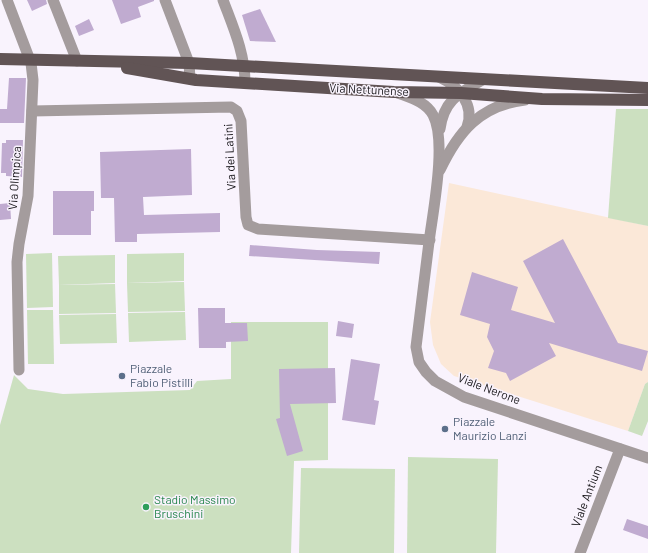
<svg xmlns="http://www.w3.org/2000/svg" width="648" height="553" font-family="Barlow,sans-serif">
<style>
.education{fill:#fbe8d8}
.green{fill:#cce0c0}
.building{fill:#c0abd0}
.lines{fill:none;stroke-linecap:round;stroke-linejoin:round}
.minor{stroke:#a49c9d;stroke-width:11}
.major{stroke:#615455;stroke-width:12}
.service-dot{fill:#5c6f8a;stroke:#f9f3fd;stroke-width:1.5}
.leisure-dot{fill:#2e9e5b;stroke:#f9f3fd;stroke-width:1.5}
.labels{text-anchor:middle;stroke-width:3;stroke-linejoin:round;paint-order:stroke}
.street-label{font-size:12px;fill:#161418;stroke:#f9f3fd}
.service-label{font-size:12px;fill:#4e5e75;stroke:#f9f3fd;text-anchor:start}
.leisure-label{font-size:12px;fill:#27864d;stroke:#f9f3fd;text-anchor:start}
</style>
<rect width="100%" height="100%" fill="#f9f3fd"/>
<!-- education -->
<polygon class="education" points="449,183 648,226 648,382 645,384 628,431 454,376 441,364 433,345 430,322"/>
<!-- green -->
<g class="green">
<polygon points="616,109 648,109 648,226 608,218"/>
<polygon points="52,253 53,307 27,308 26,254"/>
<polygon points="184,253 184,281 127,283 127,254"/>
<polygon points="115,255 115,283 59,285 58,256"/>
<polygon points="184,282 185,311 128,312 127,283"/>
<polygon points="115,284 116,313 59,314 59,285"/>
<polygon points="27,310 53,310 54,364 28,364"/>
<polygon points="185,312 186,340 129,342 128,313"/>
<polygon points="116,314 117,343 60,344 59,315"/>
<polygon points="231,322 328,322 328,460 294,461 291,553 0,553 0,425 14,375 28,389 63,394 190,390 197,381 231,379"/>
<polygon points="648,382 648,421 642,436 628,431 645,384"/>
<polygon points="408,457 498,459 496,553 407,553"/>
<polygon points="301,468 395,469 394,553 299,553"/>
</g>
<!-- building -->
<g class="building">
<polygon points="27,0 46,0 47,4 32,11"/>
<polygon points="112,0 154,0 154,1 138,7 141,17 121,24"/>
<polygon points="260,9 276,42 250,41 242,15"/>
<polygon points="89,19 94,30 79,36 75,26"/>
<polygon points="9,78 26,78 24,123 0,123 0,109 7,109"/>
<polygon points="6,140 23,140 22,177 6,176 6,173 1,173 2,143 6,143"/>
<polygon points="191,149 192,195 143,197 144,215 220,213 220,232 137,234 137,242 115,242 114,198 101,198 100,152"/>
<polygon points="53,191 94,191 94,211 91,211 91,235 53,235"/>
<polygon points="10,203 11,219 0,220 0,204"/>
<polygon points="563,239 618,343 648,351 642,371 549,343 556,356 510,381 506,373 488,368 494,351 487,337 490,324 460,315 472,272 518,287 511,310 555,323 523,261"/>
<polygon points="250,245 317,250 380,252 379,264 249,256"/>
<polygon points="198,308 225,308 225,323 247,323 248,341 226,342 226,348 199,348"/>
<polygon points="338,321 354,324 352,338 336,336"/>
<polygon points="351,359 380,364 374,400 379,401 375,425 342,420"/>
<polygon points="335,368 336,403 290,404 303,451 287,456 276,419 280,418 279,369"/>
<polygon points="627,519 648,526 648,539 623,530"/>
</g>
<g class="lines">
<!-- minor -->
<g class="minor">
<polyline points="7,0 31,63 33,80 28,196 19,244 17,262 19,370"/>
<polyline points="53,0 77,61"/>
<polyline points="165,0 189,63 190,79"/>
<path d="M223,0C233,27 245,53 245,83"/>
<path d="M439,77C459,86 475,105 467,127"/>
<path d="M398,93C411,98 426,102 433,115C447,141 433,211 429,242C425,277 420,312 416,347L419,362L426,372L435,381L464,397L648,458"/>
<polyline points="32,111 231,107 237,111 241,121 246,217 248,225 258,229 430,240"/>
<path d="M440,129C444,99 460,93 484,79"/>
<path d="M440,170C458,132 480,105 525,100"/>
<polyline points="580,553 620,449"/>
</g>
<!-- major -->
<g class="major">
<polyline points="0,59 189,63 648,88"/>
<polyline points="127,68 196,80 311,87 394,92 461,93 542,99 648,100"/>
</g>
</g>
<!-- markers -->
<g class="service-dot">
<circle cx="122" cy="376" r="4"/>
<circle cx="445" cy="429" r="4"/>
</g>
<circle class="leisure-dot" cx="146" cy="507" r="4"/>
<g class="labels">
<!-- street labels -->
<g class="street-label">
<text transform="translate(369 90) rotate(3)" y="4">Via Nettunense</text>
<text transform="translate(230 157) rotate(-93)" y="4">Via dei Latini</text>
<text transform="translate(15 178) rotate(-86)" y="4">Via Olimpica</text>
<text transform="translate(489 389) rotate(21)" y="4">Viale Nerone</text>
<text transform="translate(587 496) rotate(-69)" y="4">Viale Antium</text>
</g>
<!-- service labels -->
<g class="service-label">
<text x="130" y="373">Piazzale<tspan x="130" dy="14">Fabio Pistilli</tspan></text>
<text x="453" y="426">Piazzale<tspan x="453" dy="14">Maurizio Lanzi</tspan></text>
</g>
<!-- leisure labels -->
<g class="leisure-label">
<text x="154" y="504">Stadio Massimo<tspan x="154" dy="14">Bruschini</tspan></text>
</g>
</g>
</svg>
